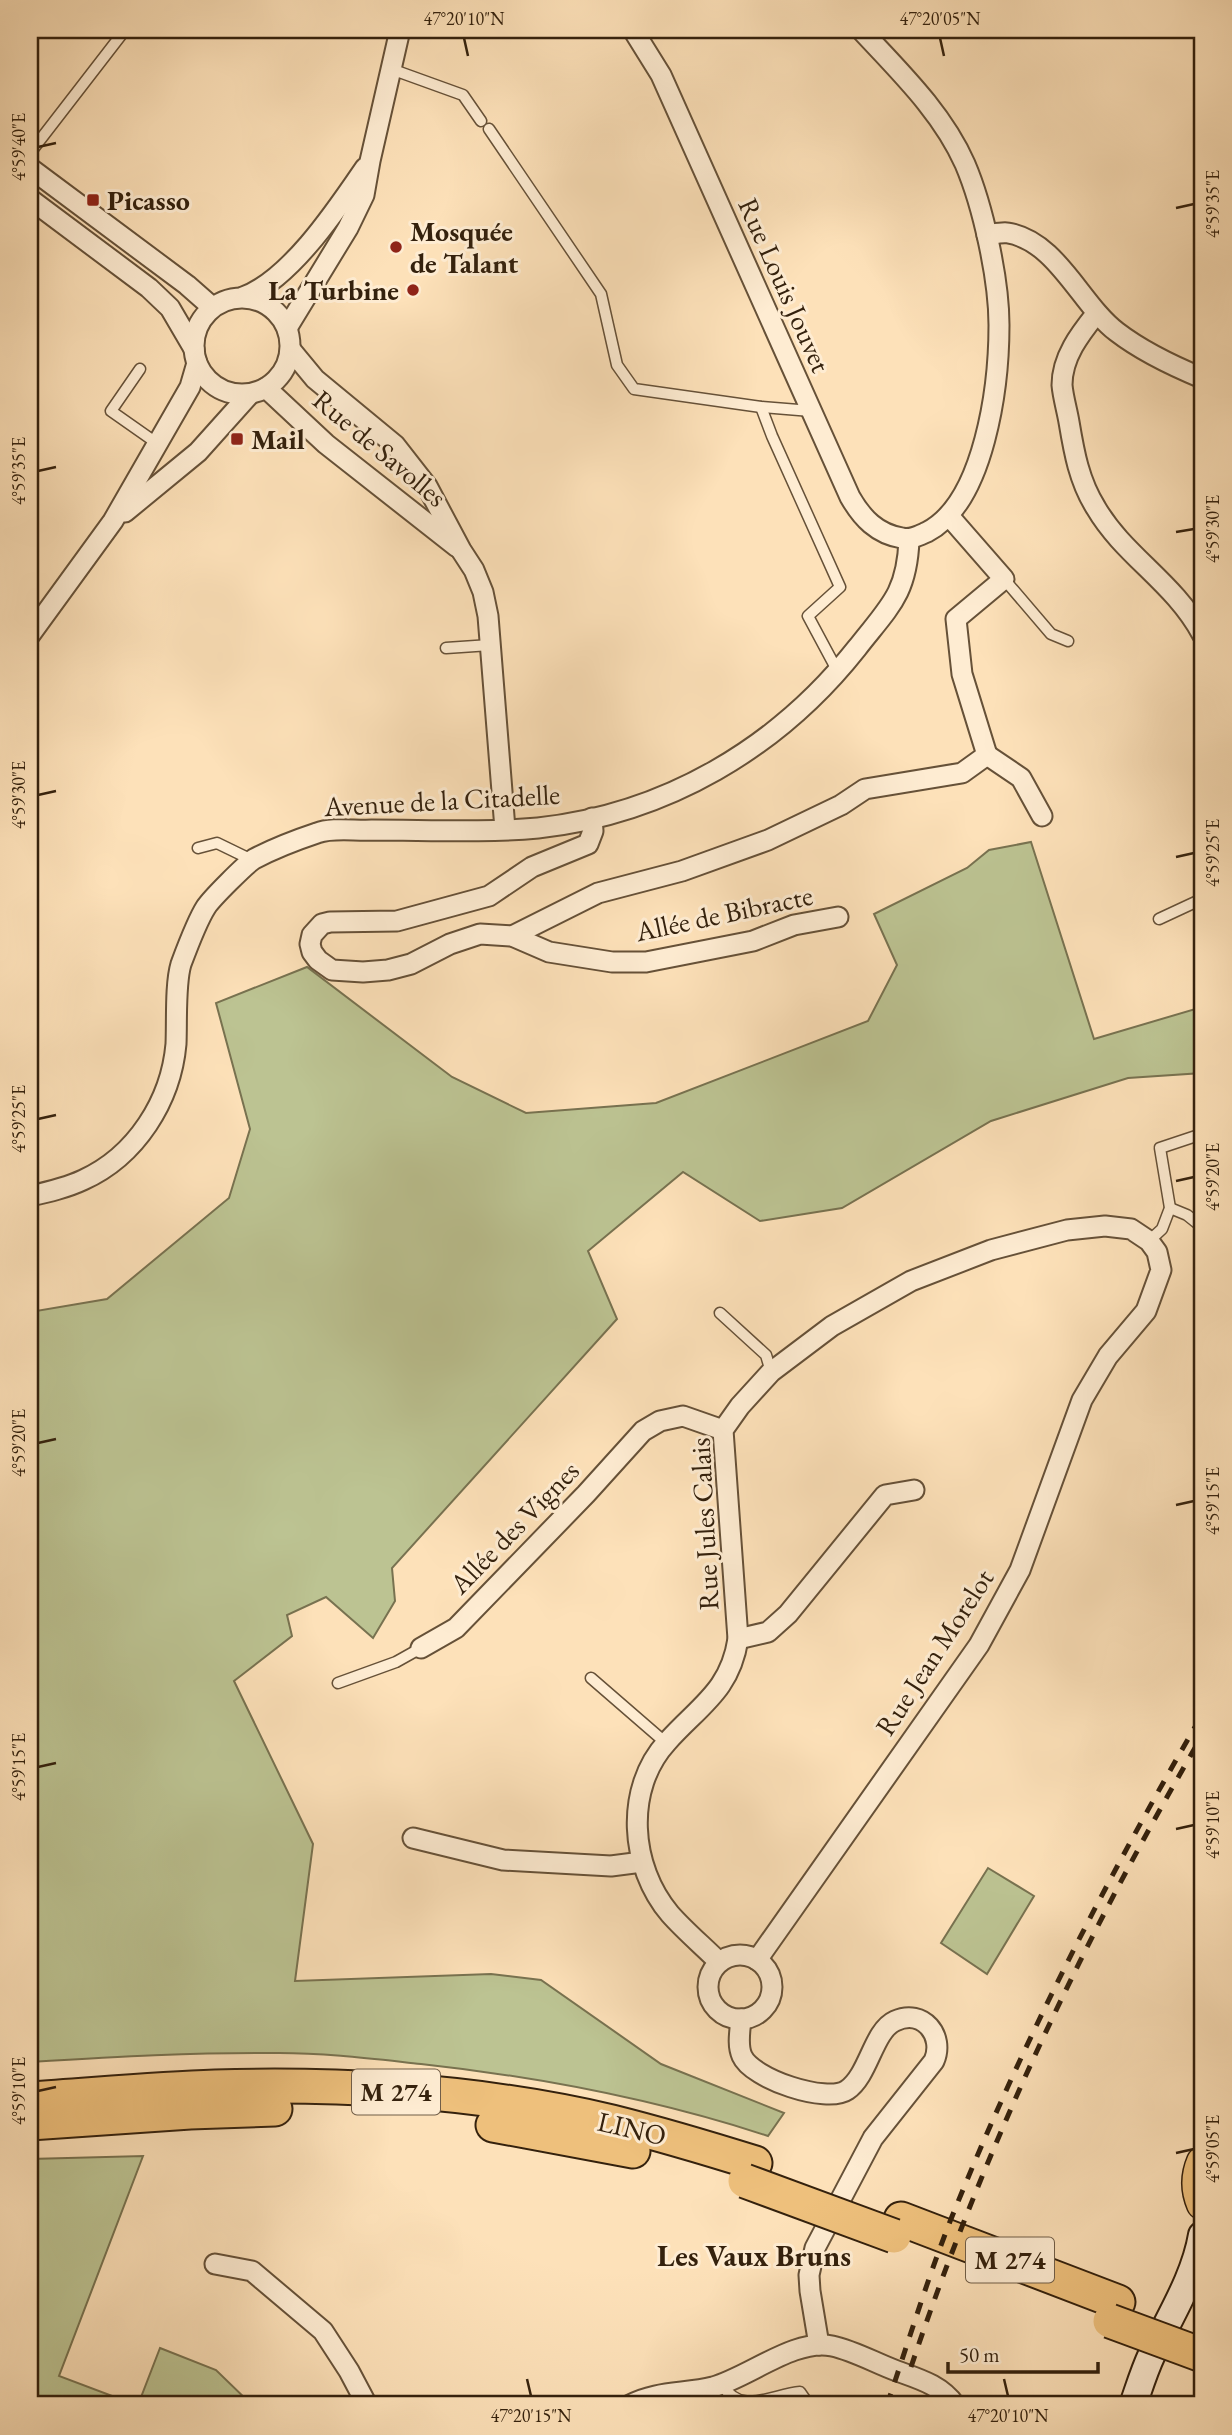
<svg xmlns="http://www.w3.org/2000/svg" width="1232" height="2435" font-family="'EB Garamond',serif">
<style>
.green{fill:#bcc392;stroke:#787250;stroke-width:2}
.lines{fill:none;stroke-linecap:round;stroke-linejoin:round}
.lane-casing{stroke:#665138;stroke-width:13}
.street-casing{stroke:#665138;stroke-width:23}
.secondary-casing{stroke:#34210d;stroke-width:30}
.primary-casing{stroke:#34210d;stroke-width:33}
.highway-casing{stroke:#34210d;stroke-width:37}
.lane{stroke:#feecd2;stroke-width:10}
.street{stroke:#feecd2;stroke-width:19}
.secondary{stroke:#feecd2;stroke-width:26}
.primary{stroke:#eec07c;stroke-width:30}
.highway{stroke:#eec07c;stroke-width:33}
.rail{stroke:#34210d;stroke-width:5;stroke-dasharray:12 12;stroke-linecap:butt}
.highway-bridge-casing{stroke:#34210d;stroke-width:37;stroke-linecap:butt}
.highway-bridge{stroke:#eec07c;stroke-width:33}
.ticks{fill:none;stroke:#34210d;stroke-width:2.5}
.poi-dot{fill:#8f2418;stroke:#feecd2;stroke-width:2.5}
.labels{text-anchor:middle;stroke-width:6;stroke-linejoin:round;paint-order:stroke}
.shield{fill:#feecd2;stroke:#715e48;stroke-width:2}
.shield-label{font-size:26px;font-weight:bold;fill:#34210d}
.poi-label{font-size:28px;font-weight:bold;fill:#34210d;stroke:#feecd2;text-anchor:start}
.street-label{font-size:28px;fill:#34210d;stroke:#feecd2}
.neighbourhood-label{font-size:30px;font-weight:bold;fill:#34210d;stroke:#feecd2}
.neatline{fill:none;stroke:#34210d;stroke-width:2.5}
.ticks-label{font-size:18px;text-anchor:middle;fill:#34210d}
</style>
<rect width="100%" height="100%" fill="#fde1b9"/>
<filter id="stains"><feTurbulence type="fractalNoise" baseFrequency=".00286" numOctaves="4"/><feColorMatrix values="0 0 0 0 .2 0 0 0 0 .09 0 0 0 0 .02 0 0 0 .5 -.17"/></filter>
<radialGradient id="worn" r=".72"><stop offset=".6" stop-color="#630" stop-opacity="0"/><stop offset="1" stop-color="#630" stop-opacity=".3"/></radialGradient>
<!-- green -->
<g class="green">
<path d="M1031,842L1094,1039L1202,1007V1073L1128,1078L991,1121L842,1208L760,1221L683,1172L588,1251L617,1319L392,1568L395,1601L373,1638L326,1597L287,1615L292,1636L234,1681L313,1844L295,1981L491,1974L541,1980L661,2064L784,2113L768,2136C655,2099 540,2077 421,2064C374,2059 326,2053 279,2053C196,2052 113,2057 30,2062V1312L107,1299L229,1198L250,1129L216,1003L307,967L452,1077L526,1113L656,1103L868,1021L897,965L874,914L967,868L989,850Z"/>
<polygon points="988,1868 1034,1896 987,1974 941,1943"/>
<polygon points="143,2156 59,2376 136,2405 30,2405 30,2159"/>
<polygon points="160,2348 216,2370 252,2405 138,2405"/>
</g>
<g class="lines">
<!-- lane casing -->
<g class="lane-casing">
<g id="lane">
<polyline points="391,69 463,95 481,121"/>
<polyline points="489,129 601,294 617,365 634,389 761,407 811,411"/>
<polyline points="30,153 125,30"/>
<polyline points="140,369 111,411 158,444"/>
<polyline points="761,407 772,436 840,587 808,616 838,672"/>
<polyline points="1004,579 1051,634 1068,641"/>
<polyline points="446,648 490,645"/>
<polyline points="198,848 217,843 252,860"/>
<polyline points="1159,919 1202,899"/>
<polyline points="1170,1208 1187,1215 1202,1227"/>
<polyline points="1149,1241 1162,1229 1170,1208 1160,1148 1202,1134"/>
<polyline points="720,1313 766,1355 771,1372"/>
<polyline points="591,1678 666,1743"/>
<polyline points="338,1683 396,1662 421,1648"/>
<path d="M722,2384C740,2417 773,2394 800,2392L809,2405"/>
</g>
</g>
<!-- street casing -->
<g class="street-casing">
<g id="street">
<path d="M633,30L661,75L850,497C862,518 877,534 902,538C911,540 918,536 927,532C985,502 999,385 999,325C999,279 983,206 965,164C942,112 899,71 861,30"/>
<polyline points="30,168 187,285 212,307"/>
<polyline points="30,199 149,288 170,308 194,349"/>
<path d="M987,235C994,234 1002,232 1008,233C1057,241 1081,305 1117,332C1143,352 1173,366 1202,378"/>
<path d="M243,297C290,280 337,209 365,168"/>
<circle cx="242" cy="346" r="48"/>
<path d="M1096,314C1080,334 1062,357 1062,385C1063,397 1067,410 1069,422C1074,452 1079,481 1096,508C1124,556 1174,582 1202,634"/>
<polyline points="287,328 348,228 364,195 370,161 400,30"/>
<polyline points="291,350 315,379 395,445 427,486 461,550 474,570 483,592 488,616 505,829"/>
<polyline points="266,388 326,444 457,547"/>
<polyline points="125,512 198,452 250,394"/>
<polyline points="30,635 113,521 190,387 197,363"/>
<polyline points="987,755 1021,778 1042,816"/>
<polyline points="592,818 593,831 588,844 532,867 489,896 397,921 330,922 322,924 312,935 310,944 312,952 318,960 332,970 363,972 388,970 411,964 450,944 480,934 512,936 549,952 612,962 646,962 753,941 794,925 838,917"/>
<polyline points="512,936 598,893 682,871 768,840 841,805 865,789 962,773 987,755 962,674 956,619 1004,579 949,516"/>
<path d="M30,1196C48,1192 66,1188 83,1180C136,1156 171,1101 176,1044C177,1021 175,984 181,964C187,948 197,921 206,907C212,898 245,865 254,859C273,849 296,840 317,833C332,827 355,831 372,830C427,830 484,833 538,828C666,814 778,748 857,648C889,607 907,594 909,540"/>
<polyline points="738,1639 768,1632 788,1614 885,1495 914,1490"/>
<polyline points="421,1648 456,1628 586,1494 643,1431 660,1421 683,1416 723,1430"/>
<polyline points="413,1838 503,1860 611,1866 642,1862"/>
<circle cx="740" cy="1987" r="32"/>
<path d="M719,1962C703,1946 685,1931 670,1914C630,1867 624,1789 667,1742C699,1706 730,1691 738,1639L723,1430L740,1406L771,1372L832,1326L911,1281L991,1250L1067,1230L1105,1226L1131,1229L1149,1241L1157,1252L1161,1270L1146,1311L1108,1356L1082,1400L1020,1570L979,1645L757,1960"/>
<path d="M741,2019C740,2031 737,2045 742,2056C752,2079 827,2104 847,2090C869,2075 873,2031 895,2021C923,2008 945,2036 934,2061L873,2138L815,2248L809,2275L810,2291L819,2345"/>
<polyline points="215,2264 252,2271 323,2331 349,2371 367,2405"/>
<path d="M630,2405C656,2391 685,2394 713,2387C749,2377 795,2338 832,2346C855,2351 875,2363 897,2371C919,2379 941,2385 955,2405"/>
</g>
</g>
<!-- secondary casing -->
<g class="secondary-casing">
<path id="secondary" d="M1133,2405C1139,2388 1144,2371 1152,2354C1170,2316 1195,2277 1202,2235"/>
</g>
<!-- primary casing -->
<g class="primary-casing">
<path id="primary" d="M1202,2162C1196,2176 1196,2190 1202,2204"/>
</g>
<!-- highway casing -->
<g class="highway-casing">
<g id="highway">
<path d="M30,2099C92,2095 154,2089 215,2087C347,2083 484,2092 612,2122C660,2134 707,2148 755,2163"/>
<polyline points="30,2123 190,2112 275,2109"/>
<polyline points="493,2125 633,2151"/>
<polyline points="901,2219 1118,2302"/>
</g>
</g>
<!-- lane -->
<use href="#lane" class="lane"/>
<!-- street -->
<use href="#street" class="street"/>
<!-- secondary -->
<use href="#secondary" class="secondary"/>
<!-- primary -->
<use href="#primary" class="primary"/>
<!-- highway -->
<use href="#highway" class="highway"/>
<!-- rail -->
<g class="rail">
<path d="M911,2367C985,2146 1085,1936 1202,1736"/>
<path d="M887,2405C908,2343 927,2280 951,2219C1022,2043 1107,1878 1202,1715"/>
</g>
<!-- highway-bridge casing -->
<g class="highway-bridge-casing">
<g id="highway-bridge">
<polyline points="745,2181 894,2236"/>
<polyline points="1110,2321 1202,2355"/>
</g>
</g>
<!-- highway-bridge -->
<use href="#highway-bridge" class="highway-bridge"/>
</g>
<!-- ticks -->
<path class="ticks" d="M464,38L468,56M940,38L944,56M38,147L56,143M1176,208L1194,204M38,471L56,467M1176,532L1194,529M38,795L56,791M1176,857L1194,853M38,1119L56,1115M1176,1181L1194,1177M38,1443L56,1439M1176,1505L1194,1501M38,1767L56,1763M1176,1829L1194,1825M38,2091L56,2087M1176,2153L1194,2149M527,2379L531,2396M1004,2379L1008,2396"/>
<!-- markers -->
<g class="poi-dot">
<rect x="86" y="193" width="14" height="14" rx="3.5"/>
<circle cx="396" cy="247" r="7"/>
<circle cx="413" cy="290" r="7"/>
<rect x="230" y="432" width="14" height="14" rx="3.5"/>
</g>
<g class="labels">
<!-- shield labels -->
<g class="shield">
<rect x="352" y="2069.5" width="88" height="45" rx="5"/>
<rect x="966" y="2237.5" width="88" height="45" rx="5"/>
</g>
<g class="shield-label">
<text x="396" y="2101">M 274</text>
<text x="1010" y="2269">M 274</text>
</g>
<!-- poi labels -->
<g class="poi-label">
<text x="107" y="210">Picasso</text>
<text x="410" y="241">Mosquée<tspan x="410" dy="32">de Talant</tspan></text>
<text x="399" y="300" text-anchor="end">La Turbine</text>
<text x="251" y="449">Mail</text>
</g>
<!-- street labels -->
<g class="street-label">
<text transform="translate(785 285) rotate(66)" y="10">Rue Louis Jouvet</text>
<text transform="translate(380 448) rotate(40)" y="10">Rue de Savolles</text>
<text transform="translate(442 800) rotate(-3)" y="10">Avenue de la Citadelle</text>
<text transform="translate(724 913) rotate(-12)" y="10">Allée de Bibracte</text>
<text transform="translate(704 1524) rotate(-93)" y="10">Rue Jules Calais</text>
<text transform="translate(514 1527) rotate(-46)" y="10">Allée des Vignes</text>
<text transform="translate(934 1652) rotate(-57)" y="10">Rue Jean Morelot</text>
<text transform="translate(632 2128) rotate(13)" y="10">LINO</text>
</g>
<!-- neighbourhood labels -->
<g class="neighbourhood-label">
<text x="754" y="2266">Les Vaux Bruns</text>
</g>
</g>
<!-- margin -->
<rect width="1232" height="2435" fill="none" stroke="#fde1b9" stroke-width="77"/>
<!-- scale -->
<path d="M948 2362v10h150v-10" fill="none" stroke="#34210d" stroke-width="3.5"/>
<text x="959" y="2362" font-size="21" fill="#34210d" stroke="#feecd2" stroke-width="5" paint-order="stroke">50 m</text>
<rect x="38" y="38" width="1156" height="2358" class="neatline"/>
<g class="ticks-label">
<text x="464" y="25">47°20'10"N</text>
<text x="940" y="25">47°20'05"N</text>
<text transform="translate(19 147) rotate(-90)" y="6">4°59'40"E</text>
<text transform="translate(1213 204) rotate(-90)" y="6">4°59'35"E</text>
<text transform="translate(19 471) rotate(-90)" y="6">4°59'35"E</text>
<text transform="translate(1213 529) rotate(-90)" y="6">4°59'30"E</text>
<text transform="translate(19 795) rotate(-90)" y="6">4°59'30"E</text>
<text transform="translate(1213 853) rotate(-90)" y="6">4°59'25"E</text>
<text transform="translate(19 1119) rotate(-90)" y="6">4°59'25"E</text>
<text transform="translate(1213 1177) rotate(-90)" y="6">4°59'20"E</text>
<text transform="translate(19 1443) rotate(-90)" y="6">4°59'20"E</text>
<text transform="translate(1213 1501) rotate(-90)" y="6">4°59'15"E</text>
<text transform="translate(19 1767) rotate(-90)" y="6">4°59'15"E</text>
<text transform="translate(1213 1825) rotate(-90)" y="6">4°59'10"E</text>
<text transform="translate(19 2091) rotate(-90)" y="6">4°59'10"E</text>
<text transform="translate(1213 2149) rotate(-90)" y="6">4°59'05"E</text>
<text x="531" y="2422">47°20'15"N</text>
<text x="1008" y="2422">47°20'10"N</text>
</g>
<rect width="100%" height="100%" filter="url(#stains)"/>
<rect width="100%" height="100%" fill="url(#worn)"/>
</svg>
